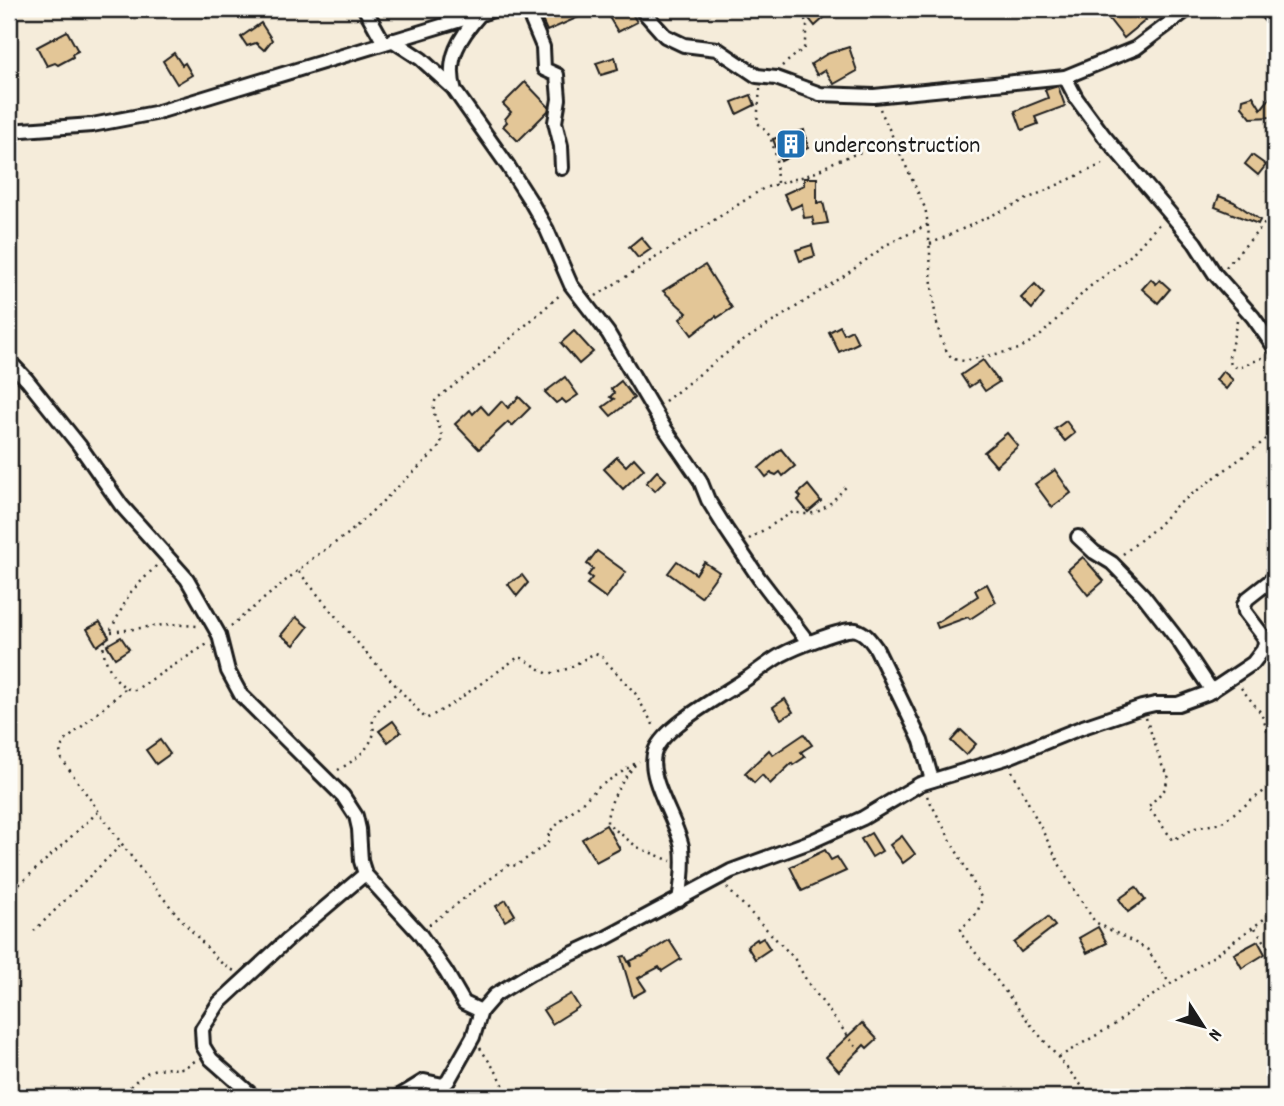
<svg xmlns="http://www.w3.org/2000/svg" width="1284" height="1106" font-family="Dekko,sans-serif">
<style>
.building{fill:#e3c697;stroke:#1c1c1c;stroke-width:2}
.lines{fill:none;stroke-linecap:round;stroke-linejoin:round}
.lane-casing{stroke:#1c1c1c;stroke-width:11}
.street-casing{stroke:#1c1c1c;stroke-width:18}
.path{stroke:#1c1c1c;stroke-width:2.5;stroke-dasharray:2 5;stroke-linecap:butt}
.lane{stroke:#fdfcf7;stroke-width:6}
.street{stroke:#fdfcf7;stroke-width:12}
.labels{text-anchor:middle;stroke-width:5;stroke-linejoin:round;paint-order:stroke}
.poi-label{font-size:24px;fill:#1c1c1c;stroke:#fdfcf7;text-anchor:start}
</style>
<rect width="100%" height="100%" fill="#f5ecda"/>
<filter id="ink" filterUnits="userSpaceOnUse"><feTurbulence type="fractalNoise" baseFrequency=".0143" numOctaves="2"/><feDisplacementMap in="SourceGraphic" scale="14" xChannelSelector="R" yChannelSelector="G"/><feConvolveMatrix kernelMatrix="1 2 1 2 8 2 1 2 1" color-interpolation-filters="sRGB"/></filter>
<g filter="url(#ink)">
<!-- building -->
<g class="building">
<polygon points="568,9 597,9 547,31 542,20"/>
<polygon points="604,9 629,9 637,22 618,32"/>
<polygon points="819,9 834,9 815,26 807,16"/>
<polygon points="1112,9 1121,9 1128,17 1138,9 1146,20 1124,38 1105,14"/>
<polygon points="261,23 272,40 264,50 256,43 247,46 241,37"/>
<polygon points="67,31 78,51 72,54 73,57 58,65 55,63 47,66 37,47"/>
<polygon points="849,47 857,71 834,84 825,70 817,75 811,64 827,54"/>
<polygon points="174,53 182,65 185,63 192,75 177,84 163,61"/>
<polygon points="615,57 618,70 601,75 596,63"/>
<polygon points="525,82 549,107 548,111 518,141 503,126 507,122 505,119 511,112 503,104"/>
<polygon points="1058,86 1065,106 1035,117 1038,124 1022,130 1015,111 1048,98 1045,90"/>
<polygon points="1275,92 1275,112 1271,117 1251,118 1242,107 1243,99 1253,96 1261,109"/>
<polygon points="751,95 755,105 737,114 732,102"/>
<polygon points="804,130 808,148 781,161 773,139"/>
<polygon points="1252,155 1266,165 1258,175 1245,164"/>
<polygon points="804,178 817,178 817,203 823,202 828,223 814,225 812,217 804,218 802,204 791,209 784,194 804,185"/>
<polygon points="1219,196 1234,202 1260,220 1258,224 1215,207"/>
<polygon points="641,237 651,249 638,258 629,247"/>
<polygon points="812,245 815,256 800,261 796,250"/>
<polygon points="705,265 732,308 717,318 716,316 692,335 680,319 687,313 663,291"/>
<polygon points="1151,279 1156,284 1160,280 1170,289 1158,303 1142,289"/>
<polygon points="1035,284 1044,293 1032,309 1021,298"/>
<polygon points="840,326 844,334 852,330 858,343 839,352 829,332"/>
<polygon points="574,331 593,352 579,364 561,343"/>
<polygon points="983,360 999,382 985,391 978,381 969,387 961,375"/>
<polygon points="1223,371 1233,380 1226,389 1216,380"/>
<polygon points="565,377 578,395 566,403 562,399 556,403 545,392"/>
<polygon points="621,381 634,398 611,416 603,407 614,399 610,397 614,393 611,389"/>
<polygon points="519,397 530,408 512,426 508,422 479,449 455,424 470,410 473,414 481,406 489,415 502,401 508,408"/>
<polygon points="1066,421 1075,433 1065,441 1055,429"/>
<polygon points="1007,433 1018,446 996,466 984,452"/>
<polygon points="781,449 795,466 783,476 780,472 776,475 771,473 766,477 759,468"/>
<polygon points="617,457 626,466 634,458 644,469 623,489 604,469"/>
<polygon points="1055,470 1071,493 1052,507 1035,484"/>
<polygon points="657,471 666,480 655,491 646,483"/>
<polygon points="808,485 821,501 808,512 798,500 801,497 798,494"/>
<polygon points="597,551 626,572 606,598 587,584 592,578 588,575 593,569 587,564"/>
<polygon points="1083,557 1104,581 1088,595 1068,570"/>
<polygon points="677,561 696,574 704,562 719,572 701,597 668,573"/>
<polygon points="522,575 528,583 517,596 508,584"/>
<polygon points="987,584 996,602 970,619 968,617 938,628 936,623 978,596 975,590"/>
<polygon points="296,617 308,627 294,645 281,635"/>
<polygon points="100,622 109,637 97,646 87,629"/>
<polygon points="121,637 129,649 115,658 107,645"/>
<polygon points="785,699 793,712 781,719 773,707"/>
<polygon points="393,721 401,732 388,742 379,731"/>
<polygon points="961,730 976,744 966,755 951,741"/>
<polygon points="804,734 812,745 801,752 805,757 793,765 792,763 770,784 762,775 754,783 745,773 769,750 773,755"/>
<polygon points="160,740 170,754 156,764 146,750"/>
<polygon points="606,825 620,849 596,862 582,839"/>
<polygon points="871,833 882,851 872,857 861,839"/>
<polygon points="902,836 915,854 903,863 890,845"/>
<polygon points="825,850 831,860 837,857 846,871 802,891 790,867"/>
<polygon points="1136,887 1145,900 1128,912 1119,899"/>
<polygon points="506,900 515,915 505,921 496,906"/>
<polygon points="1048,917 1055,926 1021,952 1014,943"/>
<polygon points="1098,927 1107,943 1087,953 1079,938"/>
<polygon points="763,938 770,949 755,959 747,946 757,939 758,941"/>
<polygon points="669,940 681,959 662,971 659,967 638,978 646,990 633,997 621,957 625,956 631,967 630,961 641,956 642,957"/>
<polygon points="1258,941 1265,954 1242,968 1234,954"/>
<polygon points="571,994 579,1007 552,1024 543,1010"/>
<polygon points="862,1023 877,1039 867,1048 864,1045 839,1071 826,1057"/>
</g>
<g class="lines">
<!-- lane casing -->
<g class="lane-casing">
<polyline id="lane" points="446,1084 447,1097"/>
</g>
<!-- street casing -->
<g class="street-casing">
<g id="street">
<polyline points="365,9 384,43"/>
<polyline points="527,9 543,47 544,69 557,75 559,99 555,122 561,146 562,168"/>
<polyline points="641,9 665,36 684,45 717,49 757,76 776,78 820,94 874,96 1065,77 1136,48 1188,9"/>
<polyline points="1264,9 1275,21"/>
<path d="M480,14C460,37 445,59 455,91L508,166L531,202L547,230L571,285L608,333L663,426L700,480L708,500L726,529L759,578L808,642"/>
<polyline points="392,40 421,59 453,88"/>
<polyline points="1065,77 1076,98 1104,136 1195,243 1215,274 1253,317 1275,348"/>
<polyline points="9,131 92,125 155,113 497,9"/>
<polyline points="9,361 27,380 79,445 121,505 187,579 219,635 228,671 241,695 343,796 356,816 359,829 361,861 365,874 419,933 446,972 464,1003 481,1011"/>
<polyline points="1078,537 1094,552 1112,563 1143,595 1178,640 1212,691"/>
<path d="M679,900C682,883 684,864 682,847C677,820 645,776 655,751C664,726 724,694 746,679C758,671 769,662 781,655C794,648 845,627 856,630C865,632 871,641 876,648L921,741L932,780"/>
<polyline points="254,1097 211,1059 203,1046 202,1029 219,1003 287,940 365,874"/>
<polyline points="398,1097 424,1081 443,1085 448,1081 473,1037 481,1011 495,995 531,973 604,939 731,871 812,841 863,818 920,784 1006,758 1083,727 1142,707 1155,704 1178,704 1208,693 1253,663 1263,650 1265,643 1264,637 1245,612 1244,605 1247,599 1275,577"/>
</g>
</g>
<!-- path -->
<g class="path">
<polyline points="206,18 223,9"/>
<polyline points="782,66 804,48 807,26 802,9"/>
<polyline points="760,89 757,122 770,136 776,156 777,184"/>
<path d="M880,109L925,208C934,246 926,333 953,359L964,361L1019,349L1041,335L1088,288L1127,259L1160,223"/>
<polyline points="930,244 1107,162"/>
<polyline points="1226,267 1275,212"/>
<polyline points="596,296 764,188 812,174 834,162 895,139"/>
<polyline points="1237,321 1229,357 1231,365 1239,368 1264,357"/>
<polyline points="665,401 737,345 844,276 888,244 929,224"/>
<path d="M749,539L793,512C821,520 830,502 849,484"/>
<polyline points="1123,554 1158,526 1176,506 1275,433"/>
<path d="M156,566L130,593L104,643C100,658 119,692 135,690L209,643"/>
<polyline points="299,572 362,648 426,719 449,706 517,658 522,658 548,674 567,669 595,653 600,655 635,693 655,728"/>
<path d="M231,626L313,558L348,534L437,450C452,430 426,420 436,399L477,368L561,294"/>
<polyline points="111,632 170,624 198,626"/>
<polyline points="1241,688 1261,713 1275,752"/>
<path d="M125,689L64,742L60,750L61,758C106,821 149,887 203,943C212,953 221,966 235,971"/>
<polyline points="1146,718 1163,768 1169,774 1165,789 1148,807 1173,840 1195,828 1221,823 1275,783"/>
<path d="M635,765C622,781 607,803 607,823L637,847L671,861"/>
<path d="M338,770C352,762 367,752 373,736C375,730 372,725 373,720C376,708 391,699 399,691"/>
<polyline points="1012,771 1066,877 1095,922 1147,949 1170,984"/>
<polyline points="927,796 982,899 977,913 961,929 962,935 1031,1025 1091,1097"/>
<polyline points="727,888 794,958 808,983 863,1056"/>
<polyline points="9,894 99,811"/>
<polyline points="429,925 510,864 516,866 548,843 549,832 600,786 639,761"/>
<polyline points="1255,928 1275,956"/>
<polyline points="34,931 122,844"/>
<polyline points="480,1048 499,1076 509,1097"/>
<polyline points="1059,1057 1114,1025 1141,1003 1211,958 1275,911"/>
<path d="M121,1097C129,1087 144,1071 157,1069C177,1066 175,1074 195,1061"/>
</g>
<!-- lane -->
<use href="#lane" class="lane"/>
<!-- street -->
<use href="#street" class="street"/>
</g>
</g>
<!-- icons -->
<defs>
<g id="building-square" transform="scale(1.575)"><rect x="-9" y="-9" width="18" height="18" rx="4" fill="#1f6fb2" stroke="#fdfcf7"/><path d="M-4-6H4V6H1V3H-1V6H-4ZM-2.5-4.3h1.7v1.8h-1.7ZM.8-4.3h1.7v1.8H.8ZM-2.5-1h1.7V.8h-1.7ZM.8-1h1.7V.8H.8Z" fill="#fff"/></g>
</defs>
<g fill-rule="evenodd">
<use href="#building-square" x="791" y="144"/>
</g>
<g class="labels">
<!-- poi labels -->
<g class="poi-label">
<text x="814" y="152">underconstruction</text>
</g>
</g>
<!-- margin -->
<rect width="1284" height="1106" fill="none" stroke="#fdfcf7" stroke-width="35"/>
<rect x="18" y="18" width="1249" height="1071" fill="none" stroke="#1c1c1c" stroke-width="2.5" filter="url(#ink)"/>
<!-- north arrow -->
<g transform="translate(1203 1026) rotate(126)" stroke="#fdfcf7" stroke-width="5" paint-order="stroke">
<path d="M0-5L12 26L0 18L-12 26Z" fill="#1c1c1c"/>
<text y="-10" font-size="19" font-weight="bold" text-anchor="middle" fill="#1c1c1c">N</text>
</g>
</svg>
